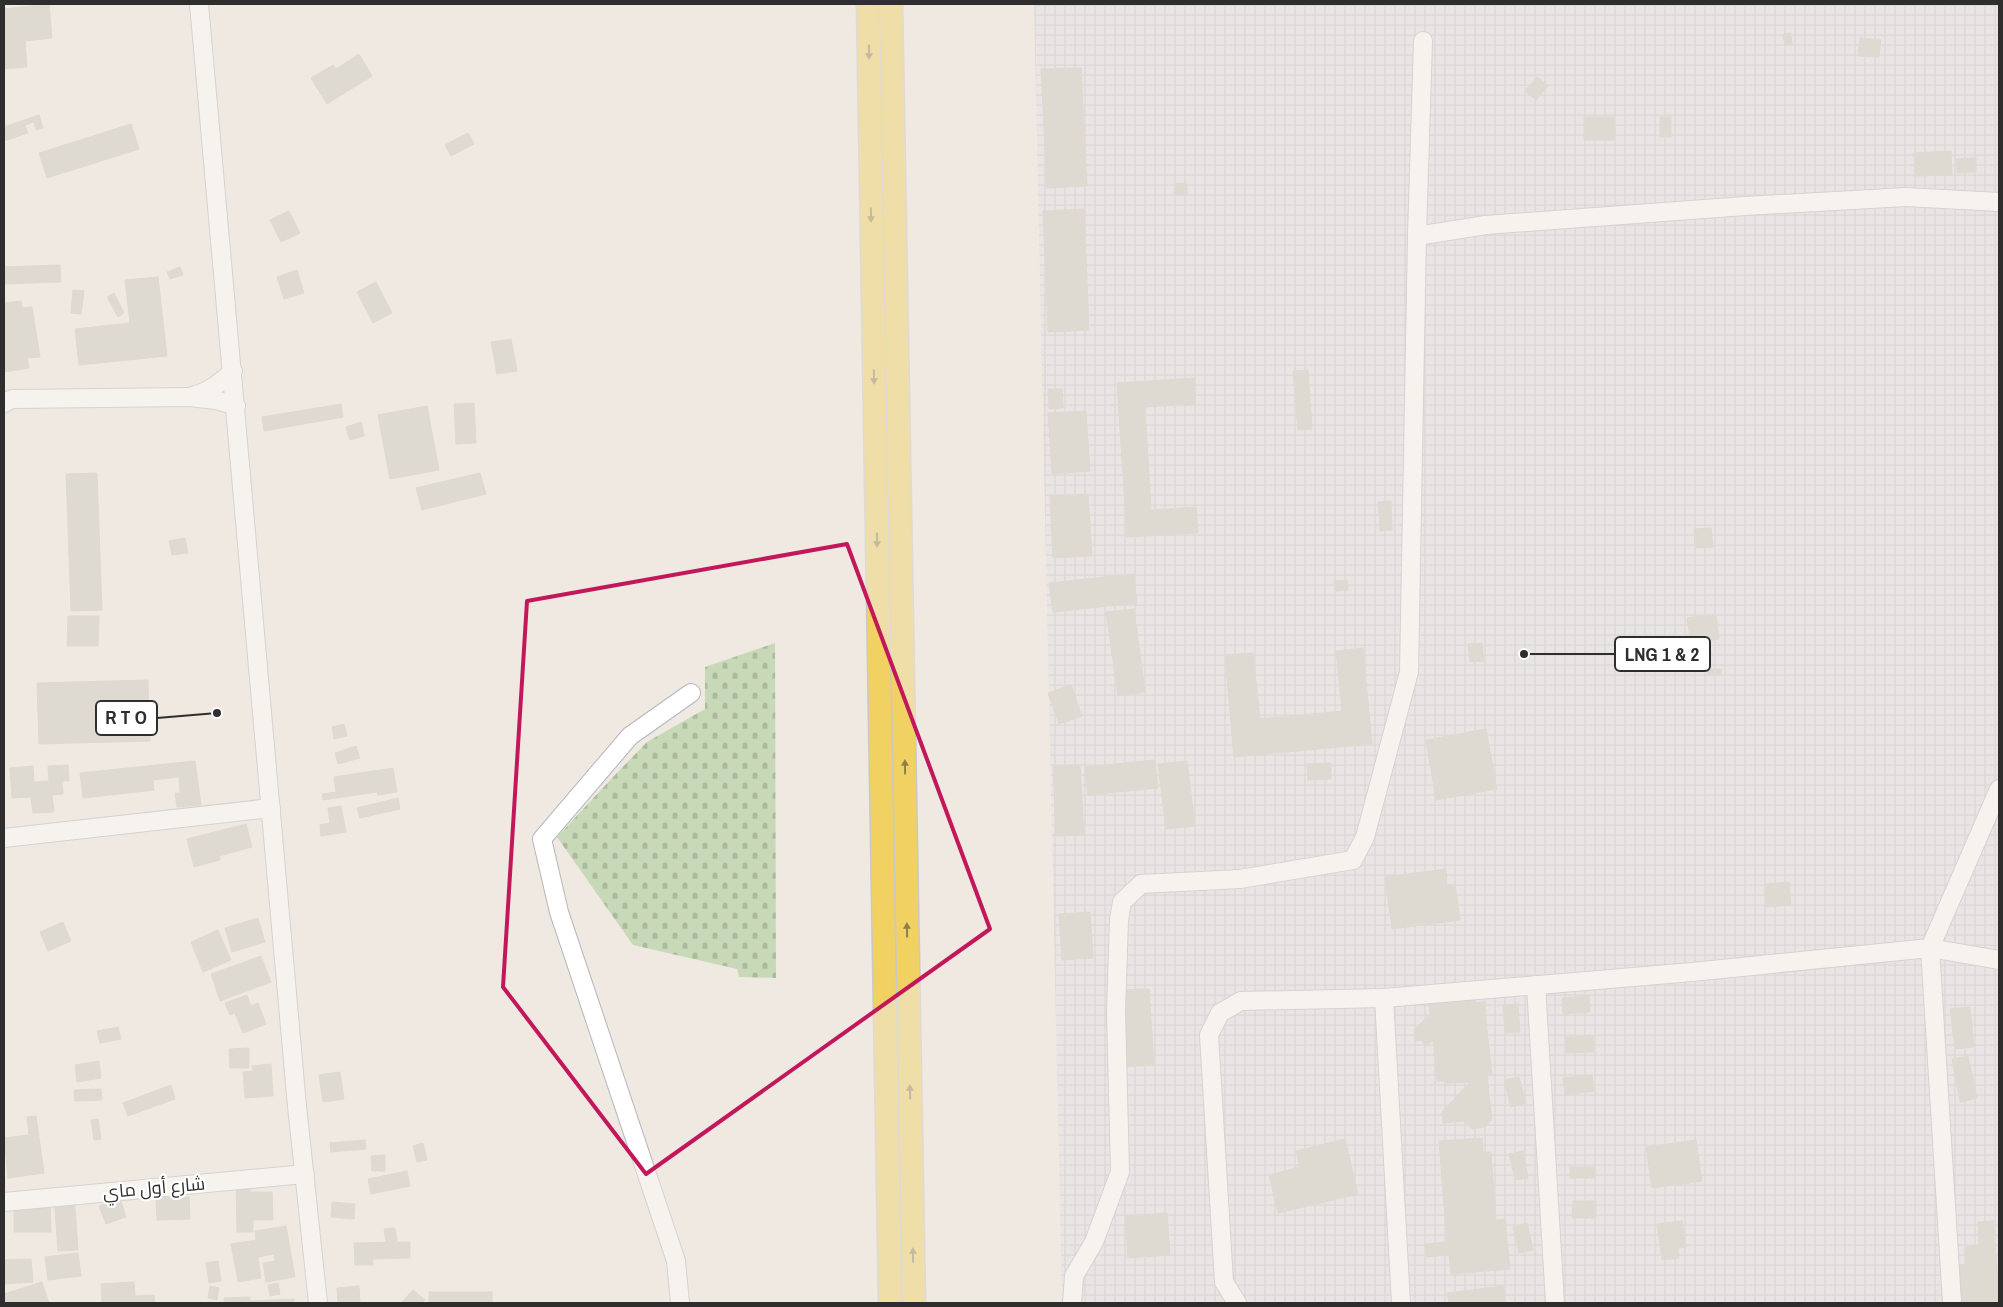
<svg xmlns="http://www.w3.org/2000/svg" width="2003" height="1307" font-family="'Archivo Narrow',Cairo,sans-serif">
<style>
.industrial{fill:url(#industrial-grid)}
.cemetery{fill:url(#cemetery-stones)}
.building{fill:#cbc7bf;stroke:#cbc5ba}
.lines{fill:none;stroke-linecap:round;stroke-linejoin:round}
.minor-casing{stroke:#b4b7c1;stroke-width:20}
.major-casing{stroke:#c9c9c9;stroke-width:25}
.minor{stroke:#fff;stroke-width:18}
.major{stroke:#f2d163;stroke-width:22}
.oneway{fill:#908048}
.marked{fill:none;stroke:#c2185b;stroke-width:4;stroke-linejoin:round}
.labels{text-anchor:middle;stroke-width:4.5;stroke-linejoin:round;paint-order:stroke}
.street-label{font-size:18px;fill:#2e2e2e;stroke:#fff}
.leader{fill:none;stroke:#2e2e2e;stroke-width:2}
.callout-dot{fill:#2e2e2e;stroke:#fff;stroke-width:2}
.callout{fill:#fff;stroke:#2e2e2e;stroke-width:2}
.callout-label{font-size:19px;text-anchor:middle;font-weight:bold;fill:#2e2e2e}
</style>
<defs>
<pattern id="industrial-grid" width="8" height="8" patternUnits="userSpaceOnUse" patternTransform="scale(1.25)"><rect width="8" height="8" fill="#e3e1e8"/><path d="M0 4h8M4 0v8" fill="none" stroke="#c3c1c7"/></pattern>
<pattern id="cemetery-stones" width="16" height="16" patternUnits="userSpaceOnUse" patternTransform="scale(1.25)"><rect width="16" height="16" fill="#c8d9b8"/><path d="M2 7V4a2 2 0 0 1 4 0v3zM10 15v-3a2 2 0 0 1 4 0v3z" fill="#acbb9e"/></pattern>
</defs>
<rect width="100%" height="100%" fill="#efe9e1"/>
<!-- industrial -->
<polygon class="industrial" points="1034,4 1999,4 1999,1303 1062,1303"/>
<!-- cemetery -->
<polygon class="cemetery" points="775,643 776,978 739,977 737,969 633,945 557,837 614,776 647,742 705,709 705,667"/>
<!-- building -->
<g class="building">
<polygon points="49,4 52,38 25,41 27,67 4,69 4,9"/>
<polygon points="1791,33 1792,45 1785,46 1783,34"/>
<polygon points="1860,38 1881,40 1879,57 1858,56"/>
<polygon points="359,54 372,76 327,104 311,78 333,65 336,69"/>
<polygon points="1081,68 1087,186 1047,188 1041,69"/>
<polygon points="1537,77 1548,86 1536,100 1525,91"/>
<polygon points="39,115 43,128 36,130 34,122 25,125 28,133 4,141 4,127"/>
<polygon points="1584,117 1614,117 1615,140 1584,140"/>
<rect x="1660" y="117" width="11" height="20"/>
<polygon points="131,124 139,149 47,178 39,153"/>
<polygon points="468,133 474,144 451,156 445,145"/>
<polygon points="1951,151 1952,175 1915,176 1914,153"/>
<polygon points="1976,158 1976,172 1957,173 1956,159"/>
<polygon points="1175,183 1187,184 1187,195 1174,194"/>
<polygon points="1084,209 1089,330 1048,332 1043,211"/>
<polygon points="289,211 300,233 281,242 270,220"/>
<polygon points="60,265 61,282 4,284 4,267"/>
<polygon points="180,267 183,275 170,279 167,272"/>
<polygon points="297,270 304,293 284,299 277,277"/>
<polygon points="158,277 167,356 79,365 75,329 130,323 125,280"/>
<polygon points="376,282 392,313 373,323 357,292"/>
<polygon points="73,290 84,291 81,314 71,313"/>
<polygon points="114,293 124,313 118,317 107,297"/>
<polygon points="21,301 22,308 32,307 40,357 27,358 29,368 4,372 4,303"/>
<polygon points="511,339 517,371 497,374 491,342"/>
<polygon points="1308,370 1312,429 1298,430 1293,371"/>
<polygon points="1194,378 1196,404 1145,407 1151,510 1196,507 1198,533 1127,537 1117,383"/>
<polygon points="1048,389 1062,389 1063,408 1049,409"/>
<polygon points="474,403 476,443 456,444 454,404"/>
<polygon points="341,404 343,417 264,431 262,417"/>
<polygon points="427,406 439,470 390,479 378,415"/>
<polygon points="1086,411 1090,471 1052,474 1048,413"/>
<polygon points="361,422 364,436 350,440 346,427"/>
<polygon points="97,473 102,610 71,611 66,474"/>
<polygon points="480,473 486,494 422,510 416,488"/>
<polygon points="1088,494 1092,556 1053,558 1050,496"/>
<polygon points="1391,501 1392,530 1380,531 1378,502"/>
<polygon points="1711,528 1713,547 1695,548 1694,529"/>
<polygon points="185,538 188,553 172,555 169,541"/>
<polygon points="1134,574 1137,603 1053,612 1049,583"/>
<polygon points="1347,580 1348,590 1336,591 1334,581"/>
<polygon points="1134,609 1145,692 1118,696 1106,612"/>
<polygon points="1716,614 1719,639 1704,641 1706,655 1693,657 1687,618"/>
<polygon points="68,616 99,616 98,646 67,646"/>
<polygon points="1482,643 1484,661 1470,662 1468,644"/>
<polygon points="1363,648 1372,744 1234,757 1225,655 1253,653 1260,719 1342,711 1336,651"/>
<rect x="1708" y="669" width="13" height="6"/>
<polygon points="148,680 150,741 39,744 37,683"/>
<polygon points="1071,685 1082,716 1059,724 1048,693"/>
<polygon points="344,724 347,736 334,739 332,727"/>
<polygon points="1486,729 1497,789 1436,800 1426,740"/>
<polygon points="356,746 360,758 338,764 335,753"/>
<polygon points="1155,760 1158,788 1088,795 1085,767"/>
<polygon points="195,761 201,805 177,807 175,793 180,793 179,777 153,780 154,790 83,798 80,773"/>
<polygon points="1187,761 1195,826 1166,829 1158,764"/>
<polygon points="1331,763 1331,779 1308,780 1307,764"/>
<polygon points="68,765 69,781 62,781 63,794 52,795 54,812 33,813 31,797 12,798 10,768 33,766 34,782 49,781 48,766"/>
<polygon points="1080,765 1084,835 1056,836 1053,766"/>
<polygon points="393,768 397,792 378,795 377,792 323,800 322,794 336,792 334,777"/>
<polygon points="398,798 400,809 360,818 357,808"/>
<polygon points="341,806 346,832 321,836 320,825 330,823 328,808"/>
<polygon points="246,824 252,847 219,856 220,860 194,867 187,839"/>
<polygon points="1446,869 1447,885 1455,884 1460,920 1392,929 1385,877"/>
<polygon points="1789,882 1791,905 1766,907 1765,884"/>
<polygon points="1090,912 1093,958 1062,960 1059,914"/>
<polygon points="258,918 265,942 232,952 225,928"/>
<polygon points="63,922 71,941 48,951 40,932"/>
<polygon points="218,930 231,960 203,972 191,942"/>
<polygon points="261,956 271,982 220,1001 211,974"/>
<polygon points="1473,987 1474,1003 1484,1002 1492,1075 1487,1076 1492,1120 1484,1127 1472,1129 1464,1121 1443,1123 1442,1112 1470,1082 1446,1083 1444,1081 1437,1081 1433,1040 1426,1046 1421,1040 1415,1041 1414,1030 1430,1014 1428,991"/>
<polygon points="1149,989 1154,1065 1122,1067 1118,990"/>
<polygon points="247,995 251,1006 258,1003 266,1024 243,1033 235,1013 230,1015 225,1003"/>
<polygon points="1589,996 1590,1012 1563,1014 1562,998"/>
<polygon points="1518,1004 1520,1032 1505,1033 1503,1005"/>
<polygon points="1970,1007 1974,1047 1955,1049 1950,1009"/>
<polygon points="118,1027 121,1039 100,1043 97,1031"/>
<polygon points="1593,1036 1594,1052 1566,1053 1565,1037"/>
<polygon points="249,1048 249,1068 230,1068 229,1049"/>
<polygon points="1968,1056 1977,1098 1960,1102 1952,1059"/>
<polygon points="99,1061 101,1078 77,1082 75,1065"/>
<polygon points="271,1064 273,1096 245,1098 243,1072 253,1071 252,1066"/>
<polygon points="340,1072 344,1099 323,1102 319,1075"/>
<polygon points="1592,1075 1594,1091 1565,1095 1563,1078"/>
<polygon points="1519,1077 1526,1103 1511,1107 1504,1080"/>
<polygon points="171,1085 175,1099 128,1116 123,1103"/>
<polygon points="101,1089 102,1100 75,1101 74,1090"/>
<polygon points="36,1116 44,1173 8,1178 4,1138 29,1135 27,1117"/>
<polygon points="98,1119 101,1139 94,1140 91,1120"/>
<polygon points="1482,1138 1483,1152 1491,1152 1496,1220 1505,1219 1510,1269 1451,1274 1449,1255 1427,1257 1425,1244 1447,1242 1439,1141"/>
<polygon points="1345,1139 1358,1194 1278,1213 1269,1175 1300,1167 1296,1151"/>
<polygon points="365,1140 366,1149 331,1152 330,1143"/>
<polygon points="1696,1140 1702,1181 1652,1188 1646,1147"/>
<polygon points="423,1143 427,1160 417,1162 413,1146"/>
<polygon points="1523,1151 1528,1178 1515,1180 1509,1154"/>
<polygon points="385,1155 385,1171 372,1171 371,1156"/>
<rect x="1570" y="1167" width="25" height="11"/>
<polygon points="407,1171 410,1186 371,1194 368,1179"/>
<polygon points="236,1182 250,1182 250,1192 272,1192 273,1220 253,1220 253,1232 237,1232"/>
<polygon points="74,1194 78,1250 58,1251 54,1196"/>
<polygon points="189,1197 190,1219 157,1220 156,1198"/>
<polygon points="120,1198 126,1217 106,1224 99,1206"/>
<polygon points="50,1200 51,1232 14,1232 14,1201"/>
<polygon points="1573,1201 1596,1201 1596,1218 1572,1218"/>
<polygon points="332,1202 355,1204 354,1219 331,1217"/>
<polygon points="1167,1213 1170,1255 1128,1258 1125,1216"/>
<polygon points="1682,1221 1686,1247 1678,1248 1679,1258 1662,1260 1657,1224"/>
<polygon points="1994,1221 1999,1303 1959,1303 1957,1265 1966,1265 1965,1247 1979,1246 1978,1222"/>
<polygon points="1527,1223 1533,1250 1519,1253 1513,1227"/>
<polygon points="286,1226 295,1277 266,1282 263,1263 275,1261 274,1254 258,1257 261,1278 238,1282 231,1244 256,1240 255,1231"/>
<polygon points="395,1228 397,1241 386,1242 384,1229"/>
<polygon points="410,1242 410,1258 373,1259 373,1265 355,1265 354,1243"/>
<polygon points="78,1253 81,1276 48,1280 45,1257"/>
<polygon points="31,1259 33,1282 4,1284 4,1260"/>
<polygon points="218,1261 221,1281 209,1283 206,1263"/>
<polygon points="42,1282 49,1303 5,1303 4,1294"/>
<polygon points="134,1282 135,1296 154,1295 155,1303 102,1303 101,1284"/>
<polygon points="278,1283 280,1294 270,1296 268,1285"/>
<polygon points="210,1286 219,1288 217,1300 208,1298"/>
<polygon points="359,1286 360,1303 338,1303 337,1288"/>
<polygon points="1503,1286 1505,1303 1449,1303 1447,1293"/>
<polygon points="413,1290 425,1300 422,1303 403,1303 402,1302"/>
<rect x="429" y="1292" width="63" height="11"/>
<polygon points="250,1297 250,1301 294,1299 294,1303 224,1303 224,1298"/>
</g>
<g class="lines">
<!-- minor casing -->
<g class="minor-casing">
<g id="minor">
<polyline points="199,4 297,1106 318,1303"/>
<polyline points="1417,236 1486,225 1745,206 1906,197 1999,202"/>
<path d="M192,396C209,392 220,383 233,371"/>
<polyline points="4,403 12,399 189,397 216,400 236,406"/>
<polyline points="4,838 271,808"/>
<polyline points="1536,985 1555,1303"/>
<polyline points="1384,998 1401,1303"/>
<polyline points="4,1202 305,1174"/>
<polyline points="680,1303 676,1261 559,912 542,839 630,736 691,693"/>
<polyline points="1072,1303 1074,1276 1094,1242 1120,1172 1116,1012 1119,920 1122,902 1141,884 1240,879 1353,860 1365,837 1409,672 1417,236 1423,41"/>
<polyline points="1237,1303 1224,1282 1209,1035 1220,1013 1241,1001 1384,998 1692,972 1930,948 1999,789"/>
<polyline points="1952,1303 1930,948 1999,960"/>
</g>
</g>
<!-- major casing -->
<g class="major-casing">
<g id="major">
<polyline points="868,4 890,1303"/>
<polyline points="891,4 914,1303"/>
</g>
</g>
<!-- minor -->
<use href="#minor" class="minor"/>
<!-- major -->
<use href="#major" class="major"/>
</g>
<!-- one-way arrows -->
<defs><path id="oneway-solid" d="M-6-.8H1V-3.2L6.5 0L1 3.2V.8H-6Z" transform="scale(1.25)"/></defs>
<g class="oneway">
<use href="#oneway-solid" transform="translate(869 52) rotate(89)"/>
<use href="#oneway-solid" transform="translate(871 215) rotate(89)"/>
<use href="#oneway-solid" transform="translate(874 377) rotate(89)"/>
<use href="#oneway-solid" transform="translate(877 540) rotate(89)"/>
<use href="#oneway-solid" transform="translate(905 767) rotate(-91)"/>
<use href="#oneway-solid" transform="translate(907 930) rotate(-91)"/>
<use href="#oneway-solid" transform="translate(910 1092) rotate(-91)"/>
<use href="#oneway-solid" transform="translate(913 1255) rotate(-91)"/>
</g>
<!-- marked area -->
<path d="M0 0H2003V1307H0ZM847,544L990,929L646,1174L503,987L527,601Z" fill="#efe9e1" fill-opacity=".55" fill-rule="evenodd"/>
<path class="marked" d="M847,544L990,929L646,1174L503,987L527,601Z"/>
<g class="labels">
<!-- street labels -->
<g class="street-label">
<text transform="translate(154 1188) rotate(-5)" y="6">شارع أول ماي</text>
</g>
</g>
<!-- callouts -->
<path class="leader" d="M1524 654L1615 654M217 713L157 718"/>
<g class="callout-dot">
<circle cx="1524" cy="654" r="5"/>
<circle cx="217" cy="713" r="5"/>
</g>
<g class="callout">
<rect x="1615" y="637" width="95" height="34" rx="5"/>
<rect x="96" y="701" width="61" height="34" rx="5"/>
</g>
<g class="callout-label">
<text x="1662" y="661">LNG 1 &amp; 2</text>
<text x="126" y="724">R T O</text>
</g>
<!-- border -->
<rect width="2003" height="1307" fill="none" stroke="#2e2e2e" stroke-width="10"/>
</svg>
